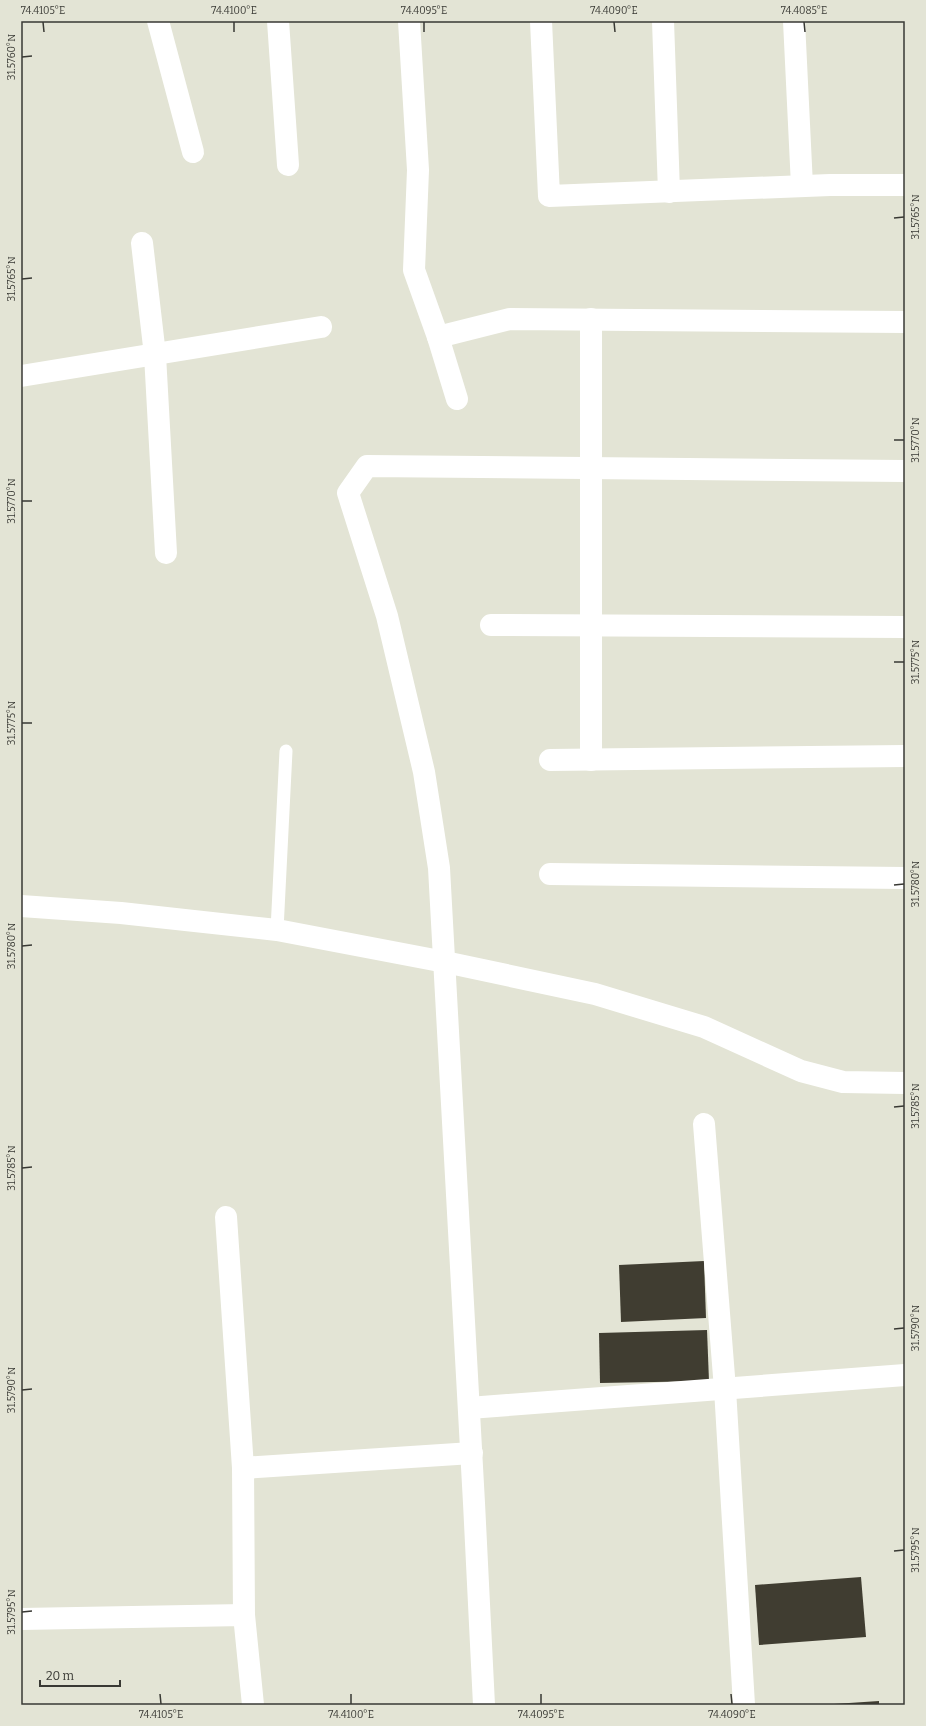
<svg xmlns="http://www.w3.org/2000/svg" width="926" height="1726" font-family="Bitter,serif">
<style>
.building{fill:#403d31}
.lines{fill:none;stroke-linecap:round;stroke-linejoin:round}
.service{stroke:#fff;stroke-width:13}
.minor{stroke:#fff;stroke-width:22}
.tertiary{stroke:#fff;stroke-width:22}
.ticks{fill:none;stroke:#393934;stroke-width:1.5}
.neatline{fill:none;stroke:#393934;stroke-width:1.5}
.ticks-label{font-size:10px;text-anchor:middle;fill:#393934}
</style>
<rect width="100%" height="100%" fill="#e3e4d5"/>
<!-- building -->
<g class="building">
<polygon points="704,1261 706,1318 621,1322 619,1265"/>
<polygon points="707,1330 709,1381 600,1383 599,1333"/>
<polygon points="861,1577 866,1637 759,1645 755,1585"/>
<polygon points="879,1701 879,1705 834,1705 834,1704"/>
</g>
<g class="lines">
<!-- service -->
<polyline class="service" points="277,930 286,751"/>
<!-- minor -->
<g class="minor">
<polyline points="158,21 193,152"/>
<polyline points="278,21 288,165"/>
<polyline points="409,21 418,170 414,270 438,337 457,399"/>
<polyline points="541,21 549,196 830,185 905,185"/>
<polyline points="663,21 669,192"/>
<polyline points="794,21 802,186"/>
<polyline points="142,243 155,355 166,553"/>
<polyline points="591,319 591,760"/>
<polyline points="438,337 510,319 905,322"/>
<polyline points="21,376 321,327"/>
<polyline points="491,625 905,627"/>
<polyline points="550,760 905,756"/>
<polyline points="550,874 905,878"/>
<polyline points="704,1124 725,1389 744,1705"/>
<polyline points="226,1217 243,1468 472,1453"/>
<polyline points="469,1408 905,1375"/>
<polyline points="243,1468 244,1615"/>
<polyline points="21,1619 244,1615 253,1705"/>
</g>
<!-- tertiary -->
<g class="tertiary">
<polyline points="21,906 121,913 277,930 445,962 595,994 704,1027 801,1071 843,1082 905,1083"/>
<polyline points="484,1705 474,1503 439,868 424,772 387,616 348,493 367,466 905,471"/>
</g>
</g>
<!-- ticks -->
<path class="ticks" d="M43,22L44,32M234,22V32M424,22V32M614,22L615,32M804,22L805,32M22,57L32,56M894,218L904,217M22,279L32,278M894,440H904M22,501H32M894,662H904M22,723H32M894,885L904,884M22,946L32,945M894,1107L904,1106M22,1168L32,1167M894,1329L904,1328M22,1390L32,1389M894,1551L904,1550M22,1612L32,1611M160,1694L161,1704M351,1694V1704M541,1694V1704M731,1694L732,1704"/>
<!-- border -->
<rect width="926" height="1726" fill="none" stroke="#e3e4d5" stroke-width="44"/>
<!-- scale -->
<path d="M40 1680v6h80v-6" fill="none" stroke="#393934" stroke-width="2"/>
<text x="46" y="1680" font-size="12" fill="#393934" stroke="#e3e4d5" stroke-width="3" paint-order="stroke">20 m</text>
<rect x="22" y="22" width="882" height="1682" class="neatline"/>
<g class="ticks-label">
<text x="43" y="14">74.4105°E</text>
<text x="234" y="14">74.4100°E</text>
<text x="424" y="14">74.4095°E</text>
<text x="614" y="14">74.4090°E</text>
<text x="804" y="14">74.4085°E</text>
<text transform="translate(11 57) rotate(-90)" y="4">31.5760°N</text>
<text transform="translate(915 217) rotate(-90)" y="4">31.5765°N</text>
<text transform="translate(11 279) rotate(-90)" y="4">31.5765°N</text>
<text transform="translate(915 440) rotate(-90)" y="4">31.5770°N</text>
<text transform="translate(11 501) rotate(-90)" y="4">31.5770°N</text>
<text transform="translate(915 662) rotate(-90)" y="4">31.5775°N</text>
<text transform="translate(11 723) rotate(-90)" y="4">31.5775°N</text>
<text transform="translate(915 884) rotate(-90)" y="4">31.5780°N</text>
<text transform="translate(11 946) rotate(-90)" y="4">31.5780°N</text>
<text transform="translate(915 1106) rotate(-90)" y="4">31.5785°N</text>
<text transform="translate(11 1168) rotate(-90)" y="4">31.5785°N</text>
<text transform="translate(915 1328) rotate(-90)" y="4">31.5790°N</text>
<text transform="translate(11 1390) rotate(-90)" y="4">31.5790°N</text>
<text transform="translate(915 1550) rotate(-90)" y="4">31.5795°N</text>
<text transform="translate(11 1612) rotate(-90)" y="4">31.5795°N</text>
<text x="161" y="1718">74.4105°E</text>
<text x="351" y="1718">74.4100°E</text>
<text x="541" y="1718">74.4095°E</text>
<text x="732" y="1718">74.4090°E</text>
</g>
</svg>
